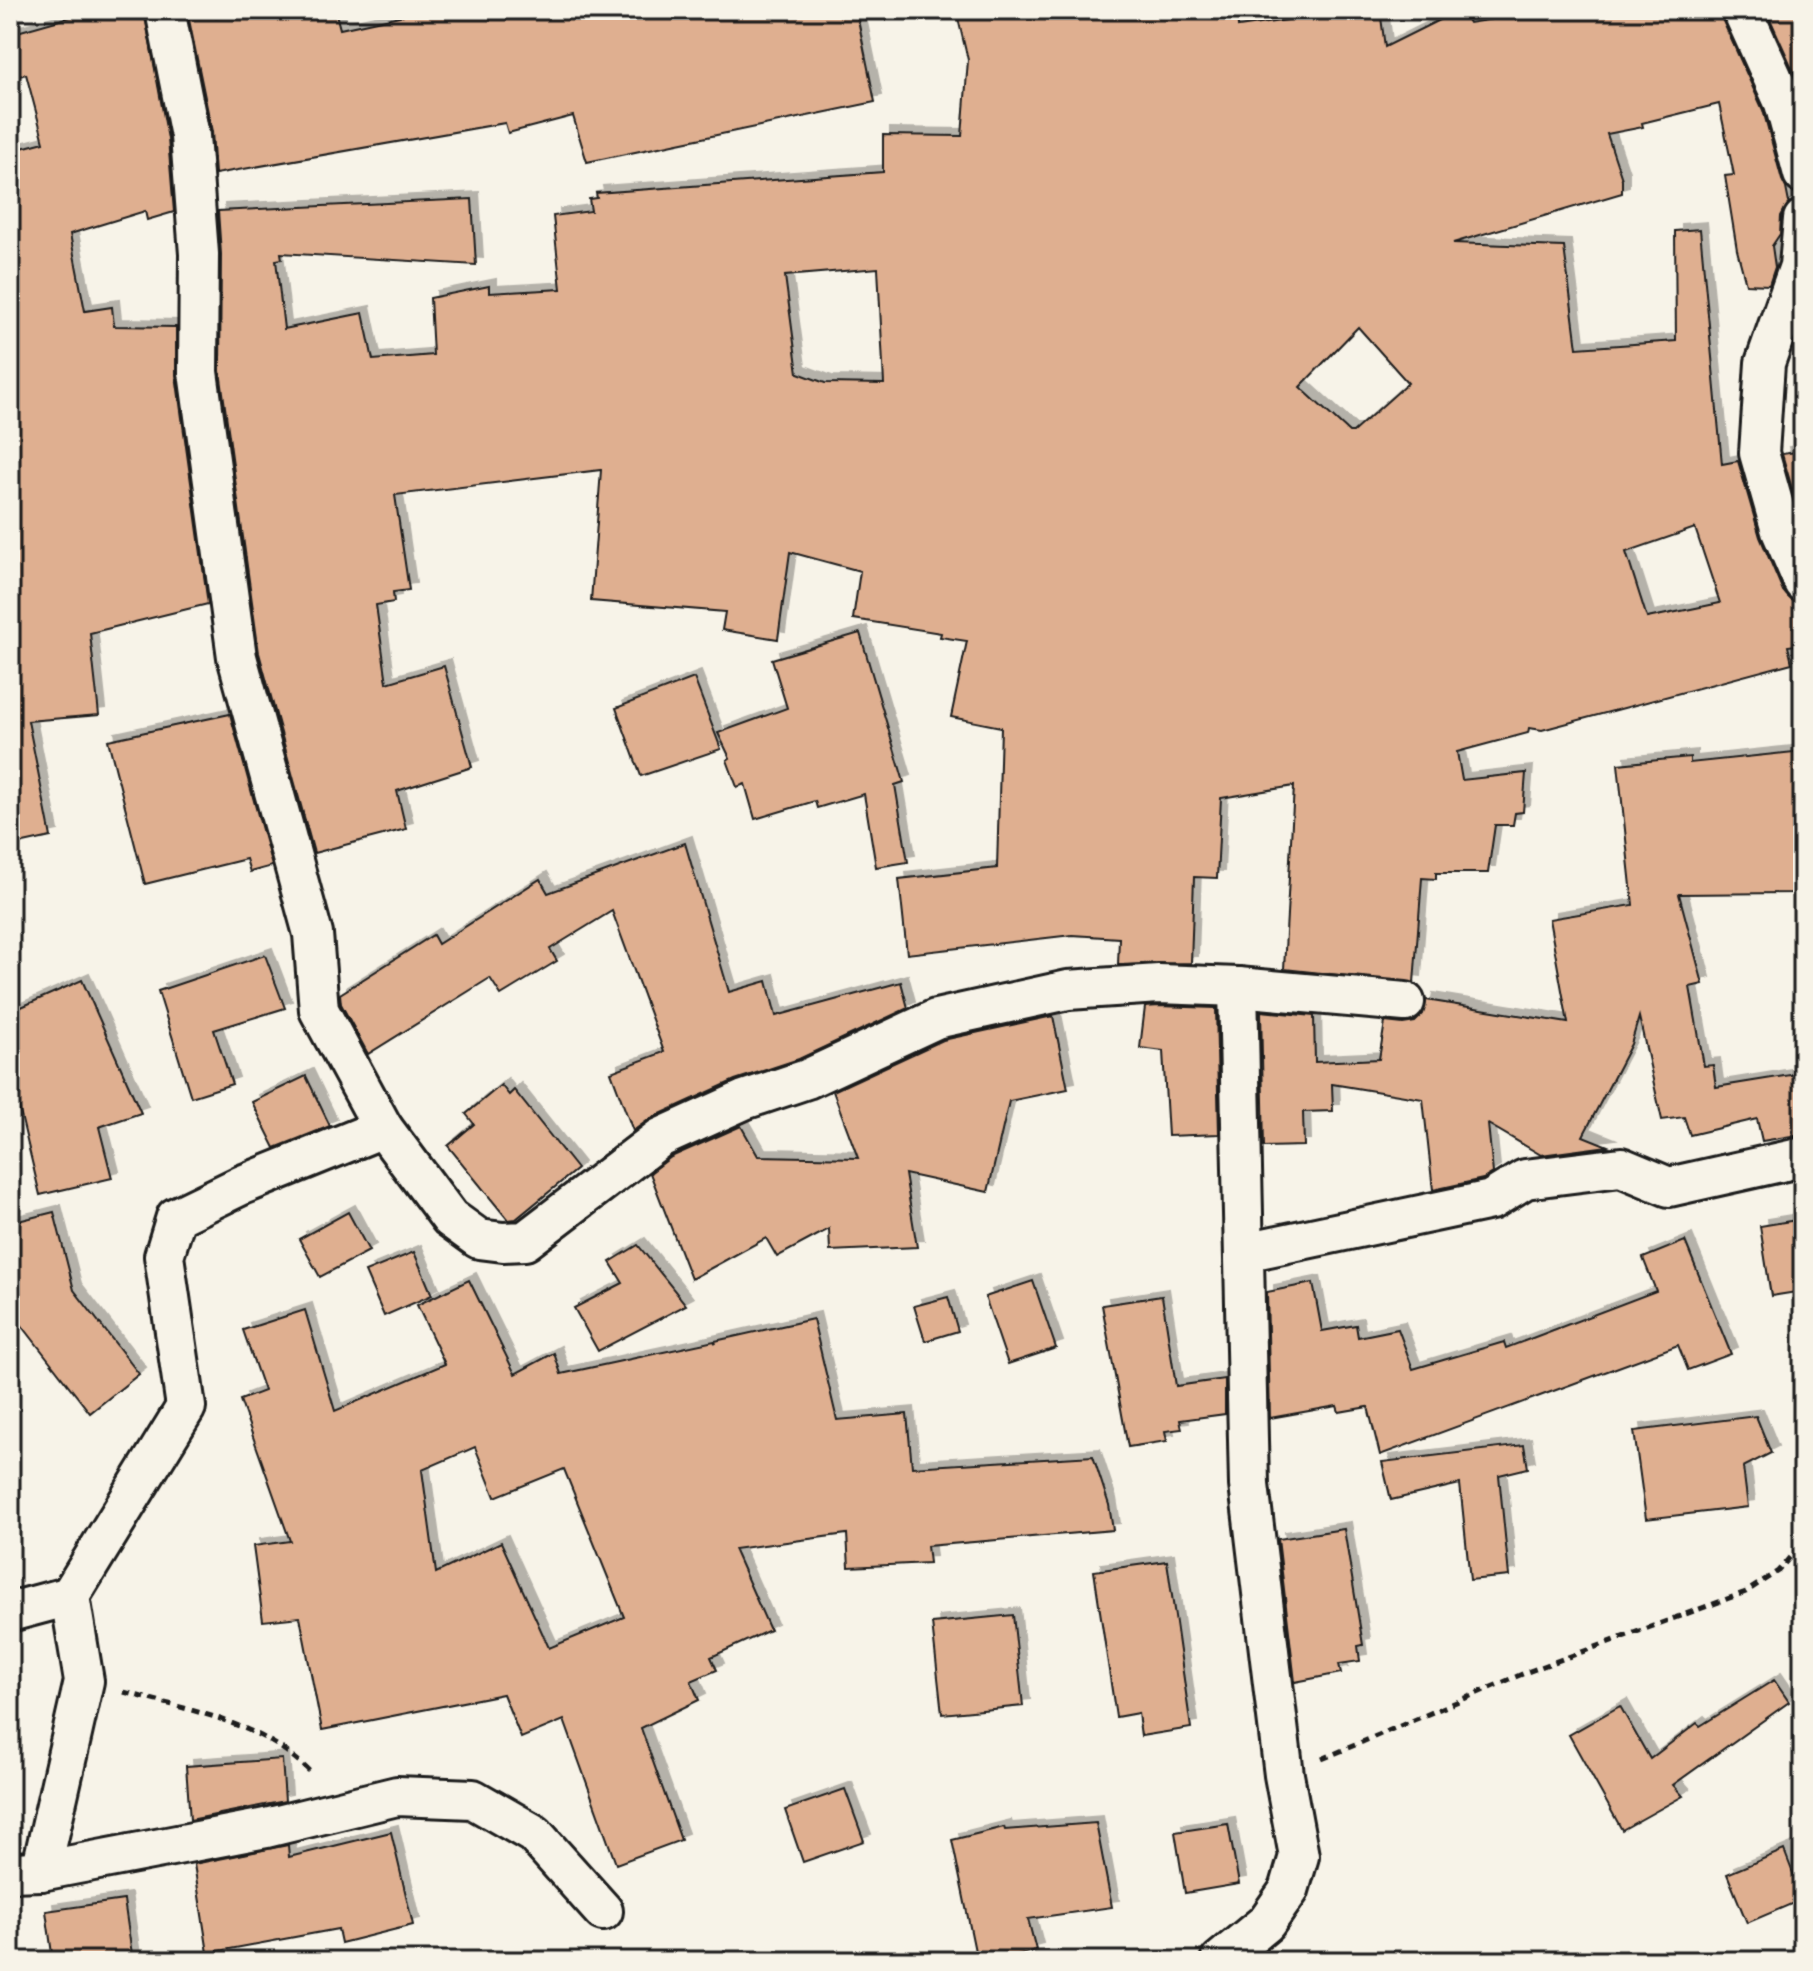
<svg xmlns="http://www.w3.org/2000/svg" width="1813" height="1971" font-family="Caveat,sans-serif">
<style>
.building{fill:#dfaf90;stroke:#1c1c1c;stroke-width:2;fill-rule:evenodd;filter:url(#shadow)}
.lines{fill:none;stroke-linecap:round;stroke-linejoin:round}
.street-casing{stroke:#1c1c1c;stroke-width:44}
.path{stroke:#1c1c1c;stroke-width:5;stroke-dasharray:8 6;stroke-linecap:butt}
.street{stroke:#f7f3e8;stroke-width:38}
</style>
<defs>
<filter id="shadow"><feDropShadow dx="7" dy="-7" stdDeviation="0" flood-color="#0004"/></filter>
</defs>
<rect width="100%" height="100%" fill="#f7f3e8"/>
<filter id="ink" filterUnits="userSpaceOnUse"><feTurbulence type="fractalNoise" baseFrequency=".0125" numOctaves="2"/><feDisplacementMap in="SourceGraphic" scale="16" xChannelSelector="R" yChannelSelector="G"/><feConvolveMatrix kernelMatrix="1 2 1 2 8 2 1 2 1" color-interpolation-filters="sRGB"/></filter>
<g filter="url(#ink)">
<!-- building -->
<g class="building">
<polygon points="95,10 144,10 168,139 174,212 147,220 145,211 70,234 85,311 112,307 114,326 176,327 176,375 208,604 90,633 99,715 28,721 51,837 10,846 10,151 44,142 26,74 10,79 10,34"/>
<polygon points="187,10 214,10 216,18 250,10 335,10 340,29 427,10 856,10 875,102 587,162 573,116 508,133 505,123 215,174 212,132"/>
<path d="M956,10H1237L1238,27L1358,10H1380L1385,47L1459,10H1462L1469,23L1548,10H1720L1722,19L1763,110L1782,180L1786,188L1789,203L1781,216L1780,234L1772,246L1775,267L1769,285L1746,284L1737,250L1725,176L1734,175L1719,104L1642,123L1643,127L1607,134L1622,179V193L1453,243L1564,247L1577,348L1676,341L1675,231L1700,229L1722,464L1738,461L1760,537L1783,591L1791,600L1803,604V644L1788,646L1792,663L1542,730L1529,728L1528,733L1457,752L1462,780L1526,773L1523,812L1515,813L1513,825H1495L1488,873H1436V879L1422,878L1414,983L1284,969L1294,786L1221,798L1217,878L1194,877L1191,963L1118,965L1119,938L1072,935L907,954L899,879L997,868L1001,727L951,717L967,641L940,637L941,633L853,619L860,571L790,552L778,639L722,630L725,612L591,601L601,470L395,495L409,590L393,592L394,602L376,605L387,683L444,666L472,767L397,791L406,829L314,853L259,653L220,371L221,254L218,211L472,199L476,265L281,253L282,259L276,260L284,329L363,313L373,360L433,355L430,298L489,286V293L561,289L553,216L591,211L589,199L597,198L596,193L883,172V135L962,136L968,60ZM878,268L884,384L825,383L798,373L785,276ZM1358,327L1408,383L1353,432H1349L1300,387ZM1695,528L1720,603L1647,618L1626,552Z"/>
<polygon points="1766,10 1803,10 1803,90 1802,90"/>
<polygon points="1803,451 1803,526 1782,454"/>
<polygon points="860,633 904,782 895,785 908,862 876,867 864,794 817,808 815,801 755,819 745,784 737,787 727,760 730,758 718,733 787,708 772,659"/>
<polygon points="694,678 721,749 641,776 616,708"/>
<polygon points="230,714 272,866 250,872 246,859 145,884 108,740"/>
<polygon points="1803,751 1803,893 1679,894 1703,984 1690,987 1704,1066 1713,1065 1716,1087 1803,1073 1803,1134 1762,1141 1757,1119 1690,1135 1684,1117 1662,1120 1639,1017 1631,1044 1583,1136 1608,1146 1541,1155 1488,1124 1493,1173 1483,1179 1433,1190 1423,1099 1332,1084 1333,1111 1303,1112 1304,1146 1264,1147 1261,1011 1314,1016 1315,1062 1379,1059 1385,1022 1403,1024 1415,1022 1423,1014 1426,1000 1568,1023 1549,919 1633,905 1618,764 1690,757 1690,763"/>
<polygon points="685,843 729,992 767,981 776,1016 901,982 908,1008 799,1059 735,1080 651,1118 633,1131 611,1072 664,1052 612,911 550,949 557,961 501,995 490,978 368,1054 341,1004 340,994 433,935 438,944 540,879 548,893"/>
<polygon points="265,955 285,1008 214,1030 232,1084 191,1097 158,991"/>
<polygon points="82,980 141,1113 99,1127 112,1178 40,1195 10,1070 10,1012"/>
<polygon points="1159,1006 1216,1008 1219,1134 1168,1136 1163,1051 1140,1048 1145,1007"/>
<polygon points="1053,1016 1068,1089 1009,1101 988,1192 905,1174 917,1247 830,1251 829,1229 777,1257 766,1238 691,1279 650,1173 671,1157 741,1126 758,1156 858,1158 833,1091 943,1040"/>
<polygon points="306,1076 330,1126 275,1148 252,1102"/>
<polygon points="501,1085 509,1095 514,1090 577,1169 516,1219 508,1220 448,1146 474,1124 466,1114"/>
<polygon points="54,1212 74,1290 139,1374 90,1413 10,1310 10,1223"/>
<polygon points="348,1212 369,1251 320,1277 299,1239"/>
<polygon points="1803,1219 1803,1291 1771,1296 1760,1226"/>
<polygon points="1685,1241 1731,1354 1688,1370 1678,1345 1380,1455 1368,1407 1339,1412 1337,1406 1270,1418 1267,1292 1313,1283 1322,1331 1356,1325 1358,1337 1398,1329 1413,1369 1504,1342 1506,1348 1656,1291 1643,1258"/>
<polygon points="638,1245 686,1305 598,1351 574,1308 623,1283 610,1262"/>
<polygon points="414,1252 432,1295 384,1316 365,1272"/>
<path d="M469,1280L515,1374L554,1353L561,1374L714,1341L716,1344L715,1341L813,1319L837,1420L907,1414L912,1467L1093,1456L1109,1505L1113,1530L927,1546L929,1563L849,1567L847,1534L734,1549L770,1630L711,1657L717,1670L691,1681L699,1700L641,1728L681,1840L616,1864L564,1720L521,1738L503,1694L322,1730L300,1617L263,1621L253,1546L290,1541L240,1400L264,1391L243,1330L305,1310L335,1411L445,1364L417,1305ZM475,1447L495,1497L564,1469L624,1617L549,1648L501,1542L436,1573L422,1470Z"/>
<polygon points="1033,1281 1056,1348 1008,1364 985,1297"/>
<polygon points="1162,1296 1176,1386 1225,1379 1225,1414 1180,1420 1182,1429 1165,1431 1167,1441 1128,1447 1102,1305"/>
<polygon points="948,1297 958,1331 925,1341 914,1306"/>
<polygon points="1756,1416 1771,1453 1743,1467 1748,1507 1646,1519 1634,1431"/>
<polygon points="1524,1445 1528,1468 1499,1475 1509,1576 1470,1580 1460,1484 1391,1500 1382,1462"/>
<polygon points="1344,1529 1363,1645 1358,1646 1360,1661 1339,1664 1341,1673 1295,1682 1278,1539"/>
<polygon points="1167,1561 1191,1728 1141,1736 1138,1713 1116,1717 1094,1571"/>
<polygon points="1013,1615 1023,1706 942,1714 932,1623"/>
<polygon points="1774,1680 1789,1702 1673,1785 1683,1796 1622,1830 1569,1735 1620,1706 1650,1759 1697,1723 1700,1726"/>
<polygon points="282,1759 285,1801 190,1820 186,1766"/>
<polygon points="845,1789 864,1841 803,1862 785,1810"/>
<polygon points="1096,1823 1112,1907 1028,1919 1036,1950 994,1961 977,1961 952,1840 1004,1827 1005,1830"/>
<polygon points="1228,1824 1239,1884 1185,1893 1175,1832"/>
<polygon points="391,1832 413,1925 341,1943 338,1929 208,1953 194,1864 288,1845 289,1857"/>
<polygon points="1784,1850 1803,1899 1747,1923 1727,1874"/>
<polygon points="124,1900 133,1961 53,1961 46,1911"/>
</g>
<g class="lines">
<!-- street casing -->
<g class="street-casing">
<g id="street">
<polyline points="165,10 190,136 199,254 198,372 237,657 313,934 319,1010 383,1128 450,1218 479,1239 503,1242 525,1241 660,1138 744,1100 807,1079 936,1019 1068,990 1159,984 1238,987 1405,1002"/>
<polyline points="1742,10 1784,103 1803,174"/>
<polyline points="1803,219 1799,266 1765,363 1759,453 1781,531 1803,582"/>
<polyline points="1245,1252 1491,1200 1525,1179 1621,1167 1669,1187 1803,1157"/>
<polyline points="10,1612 70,1596"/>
<polyline points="41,1871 84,1681 70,1596 186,1407 164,1256 176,1217 242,1185 383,1128"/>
<polyline points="10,1872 41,1871 266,1828 397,1796 473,1799 534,1834 603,1911"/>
<polyline points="1220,1961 1266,1923 1289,1890 1299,1856 1284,1775 1249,1485 1238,987"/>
</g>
</g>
<!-- path -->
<g class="path">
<path d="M124,1692C191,1711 264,1722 313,1775"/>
<polyline points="1322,1759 1527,1672 1746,1592 1778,1571 1797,1549 1803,1522"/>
</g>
<!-- street -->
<use href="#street" class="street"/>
</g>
</g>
<!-- margin -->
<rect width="1813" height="1971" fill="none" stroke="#f7f3e8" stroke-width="40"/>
<rect x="20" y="20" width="1773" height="1931" fill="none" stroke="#1c1c1c" stroke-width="3" filter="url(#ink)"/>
</svg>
